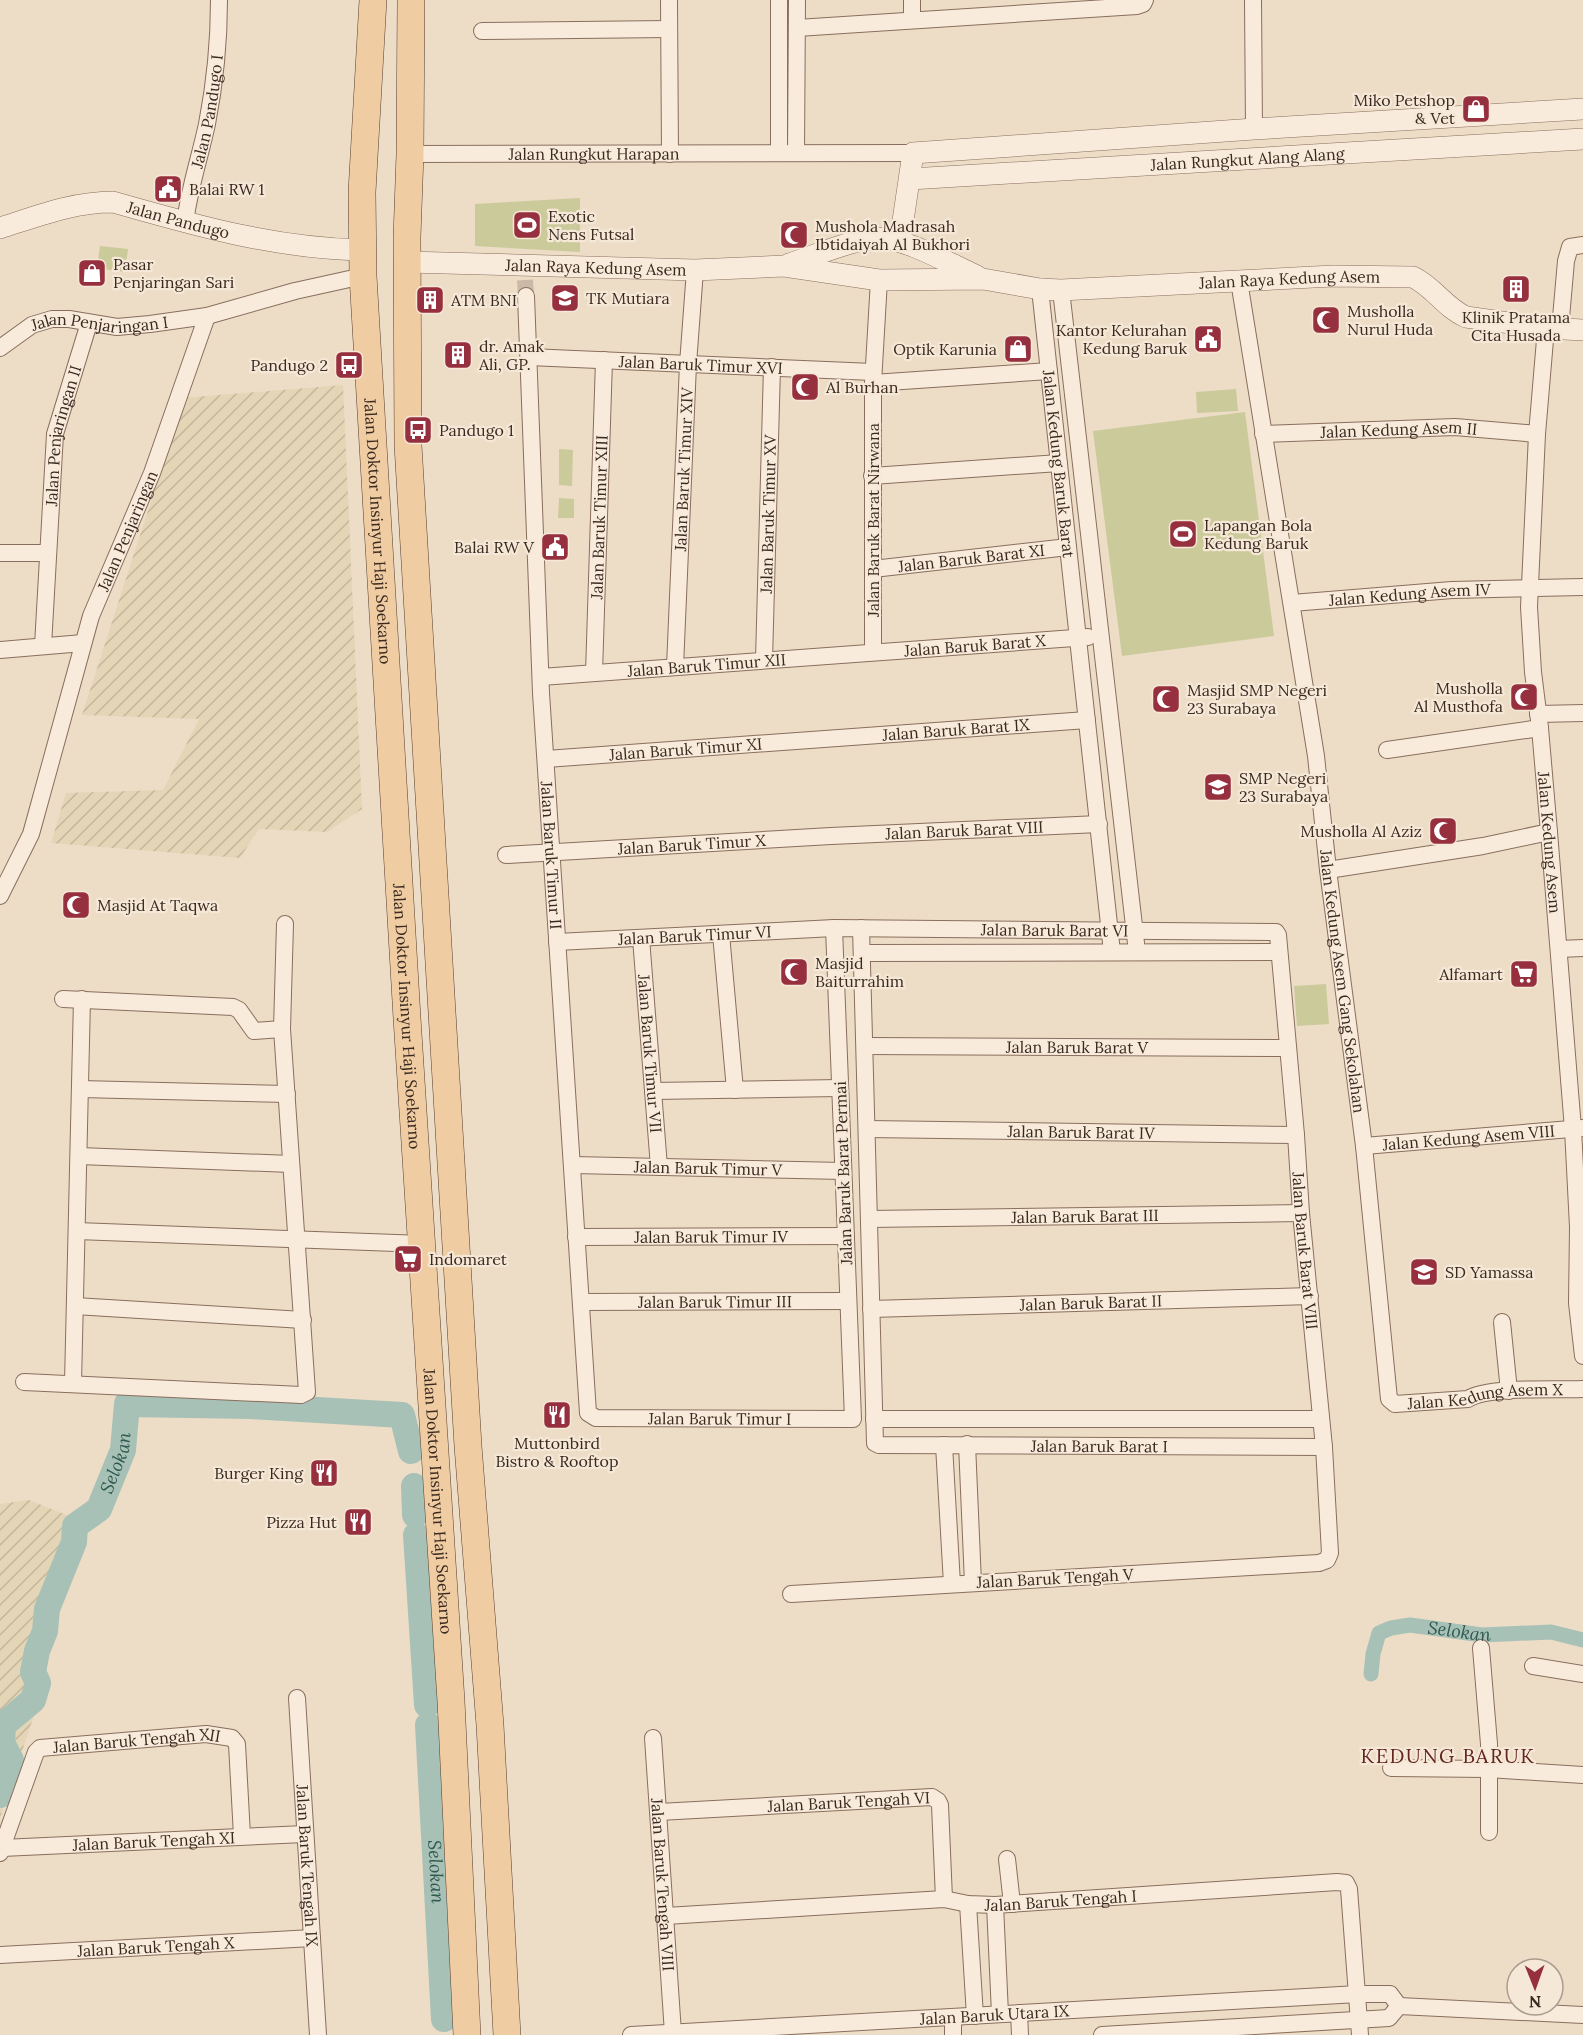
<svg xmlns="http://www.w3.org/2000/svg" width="1583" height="2035" font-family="Lora,serif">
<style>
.farmland{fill:url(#farmland-furrows)}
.park{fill:#cbca9b}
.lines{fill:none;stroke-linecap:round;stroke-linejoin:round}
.canal{stroke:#a8c1b7;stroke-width:15}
.river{stroke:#a8c1b7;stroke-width:26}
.minor-tunnel{stroke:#c9b9a6;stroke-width:16;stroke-dasharray:16 8;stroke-linecap:butt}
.minor-casing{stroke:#896e5d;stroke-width:18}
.tertiary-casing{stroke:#896e5d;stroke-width:22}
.primary-casing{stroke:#573d31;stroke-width:28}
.minor{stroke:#f8ebdb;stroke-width:16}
.tertiary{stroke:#f8ebdb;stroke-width:21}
.primary{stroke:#efcca1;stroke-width:27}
.labels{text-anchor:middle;stroke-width:4.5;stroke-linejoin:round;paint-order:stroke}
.poi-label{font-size:16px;fill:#3a2920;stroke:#f5e8d7;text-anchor:start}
.street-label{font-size:16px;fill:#3a2920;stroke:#f5e8d7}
.water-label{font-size:18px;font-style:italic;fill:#305950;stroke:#f5e8d7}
.quarter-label{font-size:20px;letter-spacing:1.5px;fill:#652521;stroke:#f5e8d7}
</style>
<defs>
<pattern id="farmland-furrows" width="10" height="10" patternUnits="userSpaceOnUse" patternTransform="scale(1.5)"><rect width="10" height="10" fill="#e3d5b5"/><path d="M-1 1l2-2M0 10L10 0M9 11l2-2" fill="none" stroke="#c4b79b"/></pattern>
</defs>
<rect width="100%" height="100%" fill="#edddc7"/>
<!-- farmland -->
<g class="farmland">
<polygon points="343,385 362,809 327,832 259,829 240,858 51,843 66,793 163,790 199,719 82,715 153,495 182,398"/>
<polygon points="29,1500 79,1520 78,1536 56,1594 53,1620 41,1653 38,1670 46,1676 44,1685 0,1818 0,1504"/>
</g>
<!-- park -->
<g class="park">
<polygon points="580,198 580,252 475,246 475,204"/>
<polygon points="100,246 128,249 125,272 97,268"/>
<polygon points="1236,389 1238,411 1197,413 1196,392"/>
<polygon points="1245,412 1274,636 1122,656 1093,431"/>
<polygon points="559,449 573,450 572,486 559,485"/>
<polygon points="559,498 574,499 574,518 558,518"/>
<polygon points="1326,984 1329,1024 1297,1026 1294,986"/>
</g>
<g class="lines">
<!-- canal -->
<path class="canal" id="s1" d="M1371,1674L1373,1654L1379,1633L1391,1628L1410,1625L1482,1635L1551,1632L1583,1640"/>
<!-- river -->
<g class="river">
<polyline points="414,1486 415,1515"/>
<polyline points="416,1535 427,1705"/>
<path id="s2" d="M428,1725L444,2019"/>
<path id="s3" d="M0,1795L11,1760L2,1743L3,1725L33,1700L38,1683L33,1672L37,1651L45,1631L47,1609L74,1542L75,1526L99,1509L123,1450L127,1404L250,1406L402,1415L411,1451"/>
</g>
<!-- minor-tunnel -->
<polyline class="minor-tunnel" points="525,280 526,296"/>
<!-- minor casing -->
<g class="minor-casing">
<g id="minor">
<polyline points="669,0 670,154"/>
<polyline points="912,0 912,20"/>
<polyline points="1253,0 1254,129"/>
<polyline points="797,28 1137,6 1143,4 1145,0"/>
<polyline points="482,31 669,29"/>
<polyline points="779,153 779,0"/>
<polyline points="796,153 797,0"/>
<path id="s4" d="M410,154L913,153"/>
<path id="s5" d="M185,223C189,189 200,157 207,124C215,83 219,42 219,0"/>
<path id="s6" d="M1239,281L1316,756L1328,870L1364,1146L1389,1399L1395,1404L1468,1399C1488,1386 1557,1390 1583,1389"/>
<path id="s7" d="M1040,289L1112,952"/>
<polyline points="1061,290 1137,952"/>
<path id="s8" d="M526,296L541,693L588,1413L596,1418L853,1419L834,928"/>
<path id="s9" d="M1546,328L1537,434L1529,607L1533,672L1540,728L1549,832L1573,1129L1578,1227L1577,1303L1583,1356"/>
<polyline points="1560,329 1566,261 1570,247 1583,245"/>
<path id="s10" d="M0,348L32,325L52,319H69L117,327L150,324L207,316L295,291L363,276"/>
<path id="s11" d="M529,357L873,372"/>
<polyline points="873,383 1049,371"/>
<path id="s12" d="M1263,434L1455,427L1537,434"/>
<polyline points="872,476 1059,463"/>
<polyline points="0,553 47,553"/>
<path id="s13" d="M873,569L1068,547"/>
<path id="s14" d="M1292,603L1452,590L1583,587"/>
<path id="s15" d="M43,646L55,434L89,323"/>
<polyline points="0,650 83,643"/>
<polyline points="873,652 873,383 879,280"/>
<path id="s16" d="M764,660L772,367"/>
<path id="s17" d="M675,667L688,364L695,270"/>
<path id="s18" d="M594,673L604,360"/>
<path id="s19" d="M541,677L1088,637"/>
<polyline points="1538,714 1583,713"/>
<polyline points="1387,750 1540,728"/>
<path id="s20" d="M546,759L1087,720"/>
<path id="s21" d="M506,855L831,836L1099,824"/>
<polyline points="1328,870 1483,846 1549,832"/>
<path id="s22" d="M0,896L31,834L91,616L152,473L207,316"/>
<path id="s23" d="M861,928L875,1443L879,1445L1324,1447"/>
<polyline points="721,934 735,1090"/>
<path id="s24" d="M641,938L659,1167"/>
<path id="s25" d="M557,942L834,928L1276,932L1278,935L1296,1135L1301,1213L1324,1447L1330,1553L1327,1560L1319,1563L791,1594"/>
<polyline points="1559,949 1583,948"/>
<polyline points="862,953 1279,952"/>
<polyline points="63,999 233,1007 239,1010 254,1031 282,1029"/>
<path id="s26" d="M865,1046L1288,1048"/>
<polyline points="80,1089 287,1094"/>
<polyline points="653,1091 840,1088"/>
<path id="s27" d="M867,1129L1296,1135"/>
<path id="s28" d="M1364,1146L1583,1128"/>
<polyline points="79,1156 291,1164"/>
<path id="s29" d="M573,1165L843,1171"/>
<path id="s30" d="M869,1219L1301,1213"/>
<polyline points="77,1231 423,1244"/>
<path id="s31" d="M576,1237L846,1236"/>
<path id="s32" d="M581,1302L848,1301"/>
<polyline points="75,1306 303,1320"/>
<path id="s33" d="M871,1309L1310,1296"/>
<polyline points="1502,1322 1509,1391"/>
<polyline points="24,1382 301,1395 307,1392 282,1029 285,924"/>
<polyline points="73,1383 82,999"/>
<polyline points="874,1419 1321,1419"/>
<polyline points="967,1444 973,1583"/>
<polyline points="944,1445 952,1584"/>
<polyline points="1481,1648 1489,1744 1489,1832"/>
<polyline points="1533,1666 1583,1674"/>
<path id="s34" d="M297,1698L318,2035"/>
<path id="s35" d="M653,1738L673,2033"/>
<polyline points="1391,1768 1488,1769 1583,1775"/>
<path id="s36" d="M659,1812L932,1797L938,1801L940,1805L944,1899"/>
<path id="s37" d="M2,1848L305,1834"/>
<path id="s38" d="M0,1853L36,1752L40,1748L206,1734L232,1738L237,1744L242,1836"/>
<polyline points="1007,1859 1012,1904"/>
<polyline points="968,1904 975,2016"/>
<polyline points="995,1905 1000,2014"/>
<path id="s39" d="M666,1916L944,1899L968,1904L995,1905L1337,1882L1346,1883L1349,1889L1360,2035"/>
<path id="s40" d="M0,1955L312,1938"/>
<polyline points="1399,2006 1583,2015"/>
<polyline points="1019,2013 1020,2035"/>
<polyline points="953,2017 953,2035"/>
<path id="s41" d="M631,2035L1358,1994H1390L1399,2006"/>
<polyline points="1102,2035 1389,2018 1399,2006"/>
</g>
</g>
<!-- tertiary casing -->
<g class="tertiary-casing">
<g id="tertiary">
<path id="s42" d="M910,179L1583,139"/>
<path id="s43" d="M0,228C38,216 73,202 113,202C197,226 274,248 362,250"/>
<polyline points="900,241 913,153 1254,129 1583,109"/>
<path id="s44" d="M407,262L695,270L784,266L879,280L983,279L1040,289L1061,290L1333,276L1413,277C1434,287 1445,308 1466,317L1546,328L1583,330"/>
<path d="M789,264C814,256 853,239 878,238C906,238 950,264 977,276"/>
</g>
</g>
<!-- primary casing -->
<g class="primary-casing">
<g id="primary">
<path id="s45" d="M373,0L362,192L363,276L407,1018L451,1701L467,2035"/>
<polyline points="411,0 410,154 407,237 408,445 468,1446 490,1725 507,2035"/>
</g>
</g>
<!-- minor -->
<use href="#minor" class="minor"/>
<!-- tertiary -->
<use href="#tertiary" class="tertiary"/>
<!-- primary -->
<use href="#primary" class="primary"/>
</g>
<!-- icons -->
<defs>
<g id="shop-square" transform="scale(1.5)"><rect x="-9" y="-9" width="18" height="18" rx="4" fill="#962f3e" stroke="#f5e8d7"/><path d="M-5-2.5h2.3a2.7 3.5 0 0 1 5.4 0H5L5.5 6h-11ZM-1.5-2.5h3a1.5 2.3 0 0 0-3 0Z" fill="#fff"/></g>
<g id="civic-square" transform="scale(1.5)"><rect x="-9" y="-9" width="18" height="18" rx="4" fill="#962f3e" stroke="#f5e8d7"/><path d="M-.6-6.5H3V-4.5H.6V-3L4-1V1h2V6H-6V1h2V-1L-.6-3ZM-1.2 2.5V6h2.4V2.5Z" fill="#fff"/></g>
<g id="stadium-square" transform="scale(1.5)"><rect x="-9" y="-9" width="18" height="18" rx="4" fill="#962f3e" stroke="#f5e8d7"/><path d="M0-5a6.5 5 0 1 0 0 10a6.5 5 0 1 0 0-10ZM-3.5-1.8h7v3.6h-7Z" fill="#fff"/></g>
<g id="mosque-square" transform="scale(1.5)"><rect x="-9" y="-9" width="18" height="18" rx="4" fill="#962f3e" stroke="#f5e8d7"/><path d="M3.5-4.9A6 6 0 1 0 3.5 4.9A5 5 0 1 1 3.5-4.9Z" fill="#fff"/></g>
<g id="building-square" transform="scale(1.5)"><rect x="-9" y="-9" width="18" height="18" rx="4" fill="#962f3e" stroke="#f5e8d7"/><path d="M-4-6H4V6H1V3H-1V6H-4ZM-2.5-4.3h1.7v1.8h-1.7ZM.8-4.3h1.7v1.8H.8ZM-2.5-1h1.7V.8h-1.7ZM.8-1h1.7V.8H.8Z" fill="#fff"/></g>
<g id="school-square" transform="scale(1.5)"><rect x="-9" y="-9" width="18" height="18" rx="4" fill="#962f3e" stroke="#f5e8d7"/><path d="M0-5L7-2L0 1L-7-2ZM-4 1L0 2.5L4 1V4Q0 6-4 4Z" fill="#fff"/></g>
<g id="bus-square" transform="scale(1.5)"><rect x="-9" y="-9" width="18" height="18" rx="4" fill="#962f3e" stroke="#f5e8d7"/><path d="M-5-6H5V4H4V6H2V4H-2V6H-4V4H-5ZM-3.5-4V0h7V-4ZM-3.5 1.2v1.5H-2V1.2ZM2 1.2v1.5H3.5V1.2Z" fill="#fff"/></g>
<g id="supermarket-square" transform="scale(1.5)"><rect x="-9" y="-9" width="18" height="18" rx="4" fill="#962f3e" stroke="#f5e8d7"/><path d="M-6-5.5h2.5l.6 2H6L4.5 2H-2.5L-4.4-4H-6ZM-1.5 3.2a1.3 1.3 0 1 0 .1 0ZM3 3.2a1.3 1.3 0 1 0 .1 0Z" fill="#fff"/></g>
<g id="restaurant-square" transform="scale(1.5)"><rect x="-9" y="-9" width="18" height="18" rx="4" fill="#962f3e" stroke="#f5e8d7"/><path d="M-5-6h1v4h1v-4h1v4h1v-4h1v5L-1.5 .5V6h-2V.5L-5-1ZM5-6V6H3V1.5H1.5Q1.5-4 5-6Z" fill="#fff"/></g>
</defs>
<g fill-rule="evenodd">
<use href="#shop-square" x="1476" y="109"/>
<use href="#civic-square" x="168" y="189"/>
<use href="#stadium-square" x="527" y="225"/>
<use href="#mosque-square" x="794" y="235"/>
<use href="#shop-square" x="92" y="273"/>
<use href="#building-square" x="1516" y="289"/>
<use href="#school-square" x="565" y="298"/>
<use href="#building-square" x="430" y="300"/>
<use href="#mosque-square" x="1326" y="320"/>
<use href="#civic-square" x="1208" y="339"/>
<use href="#shop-square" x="1018" y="349"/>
<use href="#building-square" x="458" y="355"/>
<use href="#bus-square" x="349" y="365"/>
<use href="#mosque-square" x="805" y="387"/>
<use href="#bus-square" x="418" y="430"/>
<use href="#stadium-square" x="1183" y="534"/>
<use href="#civic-square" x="555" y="547"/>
<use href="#mosque-square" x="1524" y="697"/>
<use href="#mosque-square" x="1166" y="699"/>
<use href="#school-square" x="1218" y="787"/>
<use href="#mosque-square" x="1443" y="831"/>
<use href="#mosque-square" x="76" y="905"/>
<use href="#mosque-square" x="794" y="972"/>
<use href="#supermarket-square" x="1524" y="974"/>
<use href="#supermarket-square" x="408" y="1259"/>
<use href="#school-square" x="1424" y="1272"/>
<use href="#restaurant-square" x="557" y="1415"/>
<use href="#restaurant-square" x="324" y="1473"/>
<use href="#restaurant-square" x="358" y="1522"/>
</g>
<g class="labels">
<!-- poi labels -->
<g class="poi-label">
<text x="1455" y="106" text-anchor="end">Miko Petshop<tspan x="1455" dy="18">&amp; Vet</tspan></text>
<text x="189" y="195">Balai RW 1</text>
<text x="548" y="222">Exotic<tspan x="548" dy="18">Nens Futsal</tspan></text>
<text x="815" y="232">Mushola Madrasah<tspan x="815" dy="18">Ibtidaiyah Al Bukhori</tspan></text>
<text x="113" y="270">Pasar<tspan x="113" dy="18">Penjaringan Sari</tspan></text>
<text x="586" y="304">TK Mutiara</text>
<text x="451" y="306">ATM BNI</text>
<text x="1347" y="317">Musholla<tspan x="1347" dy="18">Nurul Huda</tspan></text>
<text x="1516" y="323" text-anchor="middle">Klinik Pratama<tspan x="1516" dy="18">Cita Husada</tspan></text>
<text x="1187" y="336" text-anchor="end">Kantor Kelurahan<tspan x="1187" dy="18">Kedung Baruk</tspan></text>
<text x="479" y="352">dr. Amak<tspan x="479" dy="18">Ali, GP.</tspan></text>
<text x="997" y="355" text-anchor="end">Optik Karunia</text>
<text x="328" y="371" text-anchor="end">Pandugo 2</text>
<text x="826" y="393">Al Burhan</text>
<text x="439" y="436">Pandugo 1</text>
<text x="1204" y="531">Lapangan Bola<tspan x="1204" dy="18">Kedung Baruk</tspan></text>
<text x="534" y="553" text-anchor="end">Balai RW V</text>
<text x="1503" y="694" text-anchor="end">Musholla<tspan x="1503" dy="18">Al Musthofa</tspan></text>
<text x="1187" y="696">Masjid SMP Negeri<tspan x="1187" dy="18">23 Surabaya</tspan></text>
<text x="1239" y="784">SMP Negeri<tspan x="1239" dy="18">23 Surabaya</tspan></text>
<text x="1422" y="837" text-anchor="end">Musholla Al Aziz</text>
<text x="97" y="911">Masjid At Taqwa</text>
<text x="815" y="969">Masjid<tspan x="815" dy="18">Baiturrahim</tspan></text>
<text x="1503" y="980" text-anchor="end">Alfamart</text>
<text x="429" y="1265">Indomaret</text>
<text x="1445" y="1278">SD Yamassa</text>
<text x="557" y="1449" text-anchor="middle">Muttonbird<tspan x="557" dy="18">Bistro &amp; Rooftop</tspan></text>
<text x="303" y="1479" text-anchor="end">Burger King</text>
<text x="337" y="1528" text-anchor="end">Pizza Hut</text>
</g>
<!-- street labels -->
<g class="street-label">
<text dy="6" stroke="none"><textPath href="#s5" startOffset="114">Jalan Pandugo I</textPath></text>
<text dy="6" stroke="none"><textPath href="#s4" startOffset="184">Jalan Rungkut Harapan</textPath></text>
<text dy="6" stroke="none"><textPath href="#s42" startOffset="338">Jalan Rungkut Alang Alang</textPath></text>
<text dy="6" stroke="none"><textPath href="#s43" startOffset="184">Jalan Pandugo</textPath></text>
<text dy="6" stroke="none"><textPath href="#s44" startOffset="189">Jalan Raya Kedung Asem</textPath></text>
<text dy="6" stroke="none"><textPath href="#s44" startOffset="885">Jalan Raya Kedung Asem</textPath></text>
<text dy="6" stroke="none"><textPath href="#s10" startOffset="108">Jalan Penjaringan I</textPath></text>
<text dy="6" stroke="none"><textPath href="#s11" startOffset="172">Jalan Baruk Timur XVI</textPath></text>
<text dy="6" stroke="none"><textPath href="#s12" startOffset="136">Jalan Kedung Asem II</textPath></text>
<text dy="6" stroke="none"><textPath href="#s15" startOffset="212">Jalan Penjaringan II</textPath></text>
<text dy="6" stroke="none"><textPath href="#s7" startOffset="176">Jalan Kedung Baruk Barat</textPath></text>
<text dy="6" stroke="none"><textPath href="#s17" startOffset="198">Jalan Baruk Timur XIV</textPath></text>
<text dy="6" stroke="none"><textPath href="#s16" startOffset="146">Jalan Baruk Timur XV</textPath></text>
<text dy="6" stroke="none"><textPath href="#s18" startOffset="156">Jalan Baruk Timur XIII</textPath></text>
<text transform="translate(873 520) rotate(-90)" y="6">Jalan Baruk Barat Nirwana</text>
<text dy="6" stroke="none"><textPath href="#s22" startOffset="388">Jalan Penjaringan</textPath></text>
<text dy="6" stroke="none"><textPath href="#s45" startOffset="532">Jalan Doktor Insinyur Haji Soekarno</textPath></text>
<text dy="6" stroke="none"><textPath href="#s13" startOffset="99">Jalan Baruk Barat XI</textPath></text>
<text dy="6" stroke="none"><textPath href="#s14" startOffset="118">Jalan Kedung Asem IV</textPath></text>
<text dy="6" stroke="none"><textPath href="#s19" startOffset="435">Jalan Baruk Barat X</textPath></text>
<text dy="6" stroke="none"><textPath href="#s19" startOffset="166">Jalan Baruk Timur XII</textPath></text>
<text dy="6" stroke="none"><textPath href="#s20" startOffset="411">Jalan Baruk Barat IX</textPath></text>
<text dy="6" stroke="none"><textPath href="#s20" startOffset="140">Jalan Baruk Timur XI</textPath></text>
<text dy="6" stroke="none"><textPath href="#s21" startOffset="459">Jalan Baruk Barat VIII</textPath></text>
<text dy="6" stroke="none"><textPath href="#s9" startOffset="516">Jalan Kedung Asem</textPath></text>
<text dy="6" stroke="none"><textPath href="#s21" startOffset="186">Jalan Baruk Timur X</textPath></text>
<text dy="6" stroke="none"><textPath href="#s8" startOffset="560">Jalan Baruk Timur II</textPath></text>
<text dy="6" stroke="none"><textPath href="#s25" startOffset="498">Jalan Baruk Barat VI</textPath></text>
<text dy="6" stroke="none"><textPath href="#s25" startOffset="138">Jalan Baruk Timur VI</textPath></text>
<text dy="6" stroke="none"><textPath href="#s6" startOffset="708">Jalan Kedung Asem Gang Sekolahan</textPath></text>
<text dy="6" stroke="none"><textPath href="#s45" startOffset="1018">Jalan Doktor Insinyur Haji Soekarno</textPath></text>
<text dy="6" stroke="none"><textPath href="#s26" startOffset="212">Jalan Baruk Barat V</textPath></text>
<text dy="6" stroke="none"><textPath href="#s24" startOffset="116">Jalan Baruk Timur VII</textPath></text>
<text dy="6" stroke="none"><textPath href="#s27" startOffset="214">Jalan Baruk Barat IV</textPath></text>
<text dy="6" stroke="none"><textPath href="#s28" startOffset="105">Jalan Kedung Asem VIII</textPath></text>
<text dy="6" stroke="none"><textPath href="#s29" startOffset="135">Jalan Baruk Timur V</textPath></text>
<text transform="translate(843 1173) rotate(-92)" y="6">Jalan Baruk Barat Permai</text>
<text dy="6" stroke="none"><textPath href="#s30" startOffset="216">Jalan Baruk Barat III</textPath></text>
<text dy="6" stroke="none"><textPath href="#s31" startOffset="135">Jalan Baruk Timur IV</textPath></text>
<text dy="6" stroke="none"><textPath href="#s25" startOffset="1040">Jalan Baruk Barat VIII</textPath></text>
<text dy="6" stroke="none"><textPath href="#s32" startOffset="134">Jalan Baruk Timur III</textPath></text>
<text dy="6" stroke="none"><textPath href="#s33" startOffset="220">Jalan Baruk Barat II</textPath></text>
<text dy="6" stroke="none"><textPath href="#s6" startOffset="1227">Jalan Kedung Asem X</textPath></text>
<text dy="6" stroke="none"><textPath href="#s8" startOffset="1252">Jalan Baruk Timur I</textPath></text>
<text dy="6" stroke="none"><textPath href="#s23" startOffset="740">Jalan Baruk Barat I</textPath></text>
<text dy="6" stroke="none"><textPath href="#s45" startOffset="1504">Jalan Doktor Insinyur Haji Soekarno</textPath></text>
<text transform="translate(1055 1578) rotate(-3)" y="6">Jalan Baruk Tengah V</text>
<text dy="6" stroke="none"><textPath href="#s38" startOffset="210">Jalan Baruk Tengah XII</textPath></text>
<text dy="6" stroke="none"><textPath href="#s36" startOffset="190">Jalan Baruk Tengah VI</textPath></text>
<text dy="6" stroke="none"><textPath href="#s37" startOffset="152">Jalan Baruk Tengah XI</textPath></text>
<text dy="6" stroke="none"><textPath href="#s34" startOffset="168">Jalan Baruk Tengah IX</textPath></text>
<text dy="6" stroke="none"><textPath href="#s35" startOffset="147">Jalan Baruk Tengah VIII</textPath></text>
<text dy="6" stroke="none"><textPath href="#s39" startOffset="396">Jalan Baruk Tengah I</textPath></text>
<text dy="6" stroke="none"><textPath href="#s40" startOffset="156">Jalan Baruk Tengah X</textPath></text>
<text dy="6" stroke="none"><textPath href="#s41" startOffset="364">Jalan Baruk Utara IX</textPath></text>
</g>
<!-- water labels -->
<g class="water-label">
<text dy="6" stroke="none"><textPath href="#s3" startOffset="375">Selokan</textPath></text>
<text dy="6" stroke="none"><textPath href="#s1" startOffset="124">Selokan</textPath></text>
<text dy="6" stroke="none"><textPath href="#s2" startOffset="147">Selokan</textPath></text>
</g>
<!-- quarter labels -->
<g class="quarter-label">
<text x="1448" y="1763">KEDUNG BARUK</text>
</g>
</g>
<!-- north arrow -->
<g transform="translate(1535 1987) rotate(179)"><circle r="28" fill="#f5e8d7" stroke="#aa9c8e" stroke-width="1.5"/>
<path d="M0-4.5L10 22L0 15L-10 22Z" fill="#962f3e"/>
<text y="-9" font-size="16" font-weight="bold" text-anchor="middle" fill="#3a2920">N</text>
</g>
</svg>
